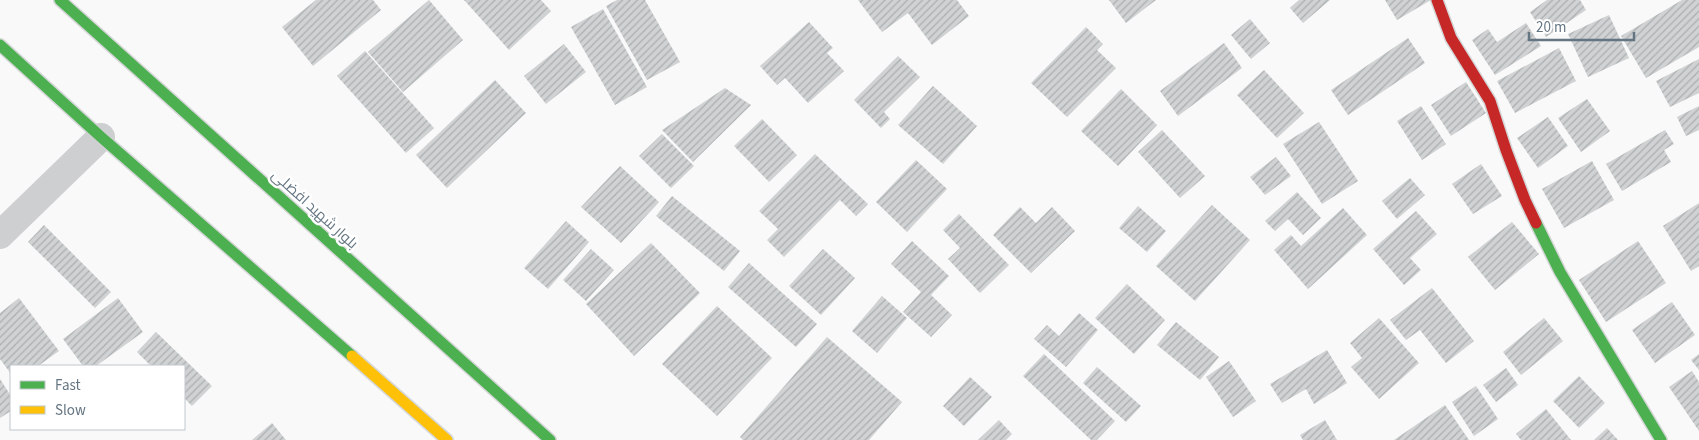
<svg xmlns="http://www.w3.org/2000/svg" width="1699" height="440" font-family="'Source Sans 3',Cairo,sans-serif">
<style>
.building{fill:url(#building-hatch)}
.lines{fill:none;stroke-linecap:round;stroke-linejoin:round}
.fast-casing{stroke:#d5d6d7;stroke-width:14}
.slow-casing{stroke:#d5d6d7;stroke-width:14}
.jam-casing{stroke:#d5d6d7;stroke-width:14}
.street{stroke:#cecfd0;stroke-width:28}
.fast{stroke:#4caf50;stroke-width:11}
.slow{stroke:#ffc107;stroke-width:11}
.jam{stroke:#c62828;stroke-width:11}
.labels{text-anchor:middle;stroke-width:5;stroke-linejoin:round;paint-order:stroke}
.street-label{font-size:15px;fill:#657683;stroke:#fff}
</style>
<defs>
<pattern id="building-hatch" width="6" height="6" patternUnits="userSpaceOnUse" patternTransform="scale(1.25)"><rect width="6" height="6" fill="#d0d2d3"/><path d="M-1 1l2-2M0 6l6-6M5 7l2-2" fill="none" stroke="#acafb1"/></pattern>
</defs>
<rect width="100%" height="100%" fill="#f9f9f9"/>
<!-- building -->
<g class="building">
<polygon points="316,0 373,0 381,10 313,66 282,27"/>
<polygon points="429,0 463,40 403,92 368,52"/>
<polygon points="464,0 541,0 551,11 509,50"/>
<polygon points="617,0 645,0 680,62 647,80 606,6"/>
<polygon points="858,0 957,0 969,16 932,45 908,13 882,32"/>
<polygon points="1109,0 1156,0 1126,23"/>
<polygon points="1299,0 1330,0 1303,23 1290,8"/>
<polygon points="1385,0 1431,0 1397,20"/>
<polygon points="1547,0 1580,0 1586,10 1546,37 1530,12"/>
<polygon points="1682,0 1699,0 1699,47 1646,78 1621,36"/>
<polygon points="603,9 647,87 615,105 571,27"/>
<polygon points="1609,15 1629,58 1588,77 1568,34"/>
<polygon points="1250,19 1270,43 1251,59 1231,35"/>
<polygon points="809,22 833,48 827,53 844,71 808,103 785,78 777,85 760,66"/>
<polygon points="1526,23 1541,46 1495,75 1472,40 1488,29 1497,42"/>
<polygon points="1086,27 1103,44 1097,50 1116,68 1067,117 1031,83"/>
<polygon points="1408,38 1425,63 1348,115 1331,90"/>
<polygon points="1224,43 1242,68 1178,116 1160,91"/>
<polygon points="564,44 586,72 546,104 524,76"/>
<polygon points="1559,48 1576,81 1515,113 1497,81"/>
<polygon points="365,51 434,128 406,153 337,76"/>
<polygon points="898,56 920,77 884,112 890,119 881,128 854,100"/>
<polygon points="1699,59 1699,93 1670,107 1656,81"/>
<polygon points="1264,70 1304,113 1277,138 1237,95"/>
<polygon points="495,80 526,113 447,188 416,155"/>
<polygon points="1466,82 1486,113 1451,136 1431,105"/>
<polygon points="933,86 977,126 943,164 898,125"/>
<polygon points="725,88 751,105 693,162 662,130"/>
<polygon points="1121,89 1157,125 1118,166 1081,131"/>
<polygon points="1587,99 1610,131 1581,152 1558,118"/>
<polygon points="1421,106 1446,144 1422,160 1397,121"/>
<polygon points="1699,106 1699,130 1686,136 1677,117"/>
<polygon points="1548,117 1568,146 1538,168 1517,138"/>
<polygon points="762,119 797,155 769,182 734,146"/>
<polygon points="1319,122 1358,181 1322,204 1283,144"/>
<polygon points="1162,130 1205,176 1180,198 1138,152"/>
<polygon points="1665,130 1674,144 1664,150 1671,162 1622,191 1606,164"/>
<polygon points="662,134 694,166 671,188 639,156"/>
<polygon points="815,154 868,204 856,216 840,200 784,257 767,240 778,229 759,211"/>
<polygon points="1276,157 1291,176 1265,195 1250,177"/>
<polygon points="916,160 947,189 907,232 876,202"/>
<polygon points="1592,161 1614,200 1564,228 1542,189"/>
<polygon points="1481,164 1502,196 1473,214 1452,184"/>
<polygon points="620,166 659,202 621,243 581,207"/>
<polygon points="1410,178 1425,195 1397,219 1382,201"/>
<polygon points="1297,192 1321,218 1303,235 1288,219 1275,231 1265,221"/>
<polygon points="672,196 740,251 724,271 656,216"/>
<polygon points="1699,203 1699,266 1691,271 1663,226"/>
<polygon points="1212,205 1250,240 1195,301 1156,266"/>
<polygon points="1138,206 1166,231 1147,252 1119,228"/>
<polygon points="1020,207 1036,223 1052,207 1075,231 1031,273 993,235"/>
<polygon points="1343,208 1367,235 1308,289 1274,250 1291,235 1301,246"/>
<polygon points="1416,211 1437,234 1410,258 1421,270 1404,285 1373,249"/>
<polygon points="959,214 1009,265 980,293 948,259 960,248 943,230"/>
<polygon points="566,221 589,242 548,289 524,268"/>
<polygon points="1512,222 1539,254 1495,290 1468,257"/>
<polygon points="44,225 111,292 95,308 28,242"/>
<polygon points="912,241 949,276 931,295 952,315 931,337 903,312 921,292 891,264"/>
<polygon points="1638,241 1666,283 1606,322 1579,280"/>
<polygon points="651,243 700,293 634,356 586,304"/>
<polygon points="591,249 614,270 586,301 563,280"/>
<polygon points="823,249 855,278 821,315 789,286"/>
<polygon points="749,263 817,324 796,347 728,287"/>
<polygon points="1127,284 1165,320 1134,354 1095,318"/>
<polygon points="1432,288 1474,341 1446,363 1420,330 1406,340 1390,320"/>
<polygon points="882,296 907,318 877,353 852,331"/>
<polygon points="19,298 59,351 38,366 11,366 11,374 0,359 0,313"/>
<polygon points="118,298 143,332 96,366 83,366 63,339"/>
<polygon points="1672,302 1695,335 1655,363 1632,330"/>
<polygon points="717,306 772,358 717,416 662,364"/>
<polygon points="1079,313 1098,330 1066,367 1034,339 1047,325 1059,336"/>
<polygon points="1379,318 1419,363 1379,399 1351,367 1362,358 1350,343"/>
<polygon points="1544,318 1563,341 1521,375 1503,352"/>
<polygon points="1176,322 1219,357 1200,380 1157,345"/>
<polygon points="156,332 212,386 192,406 184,398 184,366 151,366 137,352"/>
<polygon points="827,337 902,402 869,440 743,440 740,437"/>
<polygon points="1327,350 1347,383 1314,404 1306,389 1282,403 1270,384"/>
<polygon points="1044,354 1115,421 1097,440 1091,440 1023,376"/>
<polygon points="1699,354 1699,370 1691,360"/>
<polygon points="1229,361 1256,401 1233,417 1206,377"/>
<polygon points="1097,367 1141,406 1126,422 1083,383"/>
<polygon points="1506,368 1518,385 1496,402 1483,385"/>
<polygon points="1692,371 1699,382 1699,431 1669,387"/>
<polygon points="1579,376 1605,403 1579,428 1553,401"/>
<polygon points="970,377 992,397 964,426 943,406"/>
<polygon points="0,379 11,396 11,411 0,418"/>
<polygon points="1476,386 1498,419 1474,436 1452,402"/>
<polygon points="1445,405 1469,440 1394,440"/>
<polygon points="1546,409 1571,440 1521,440 1516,434"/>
<polygon points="999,420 1012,434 1006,440 978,440"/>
<polygon points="1325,420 1337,440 1303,440 1300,435"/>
<polygon points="272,423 286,440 252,440"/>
<polygon points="1607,428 1618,440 1594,440"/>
</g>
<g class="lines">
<!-- fast casing -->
<g class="fast-casing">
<g id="fast">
<polyline points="60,0 550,440"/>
<polyline points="0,45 101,137 352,356"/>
<polyline points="1536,223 1560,272 1661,440"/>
</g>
</g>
<!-- slow casing -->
<g class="slow-casing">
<polyline id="slow" points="352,356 447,440"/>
</g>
<!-- jam casing -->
<g class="jam-casing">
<polyline id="jam" points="1437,0 1451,38 1490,101 1506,150 1525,200 1536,223"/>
</g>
<!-- street -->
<polyline class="street" points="0,235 101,137"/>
<!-- fast -->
<use href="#fast" class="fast"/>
<!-- slow -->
<use href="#slow" class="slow"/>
<!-- jam -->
<use href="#jam" class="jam"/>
</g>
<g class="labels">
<!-- street labels -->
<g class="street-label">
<text transform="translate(315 209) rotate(42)" y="5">بلوار شهید افضلی</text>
</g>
</g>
<!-- legend -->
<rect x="10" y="365" width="175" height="65" fill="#ffffff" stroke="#c1c8cd"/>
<rect x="20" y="381" width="25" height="8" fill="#4caf50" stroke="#c1c8cd"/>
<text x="55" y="390" font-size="15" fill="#657683">Fast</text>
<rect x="20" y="406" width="25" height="8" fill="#ffc107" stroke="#c1c8cd"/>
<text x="55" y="415" font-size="15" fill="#657683">Slow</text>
<!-- scale -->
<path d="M1529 32v8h105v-8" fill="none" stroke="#657683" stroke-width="2.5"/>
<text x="1536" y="32" font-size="15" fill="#657683" stroke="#ffffff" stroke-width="4" paint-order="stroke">20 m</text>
</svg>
